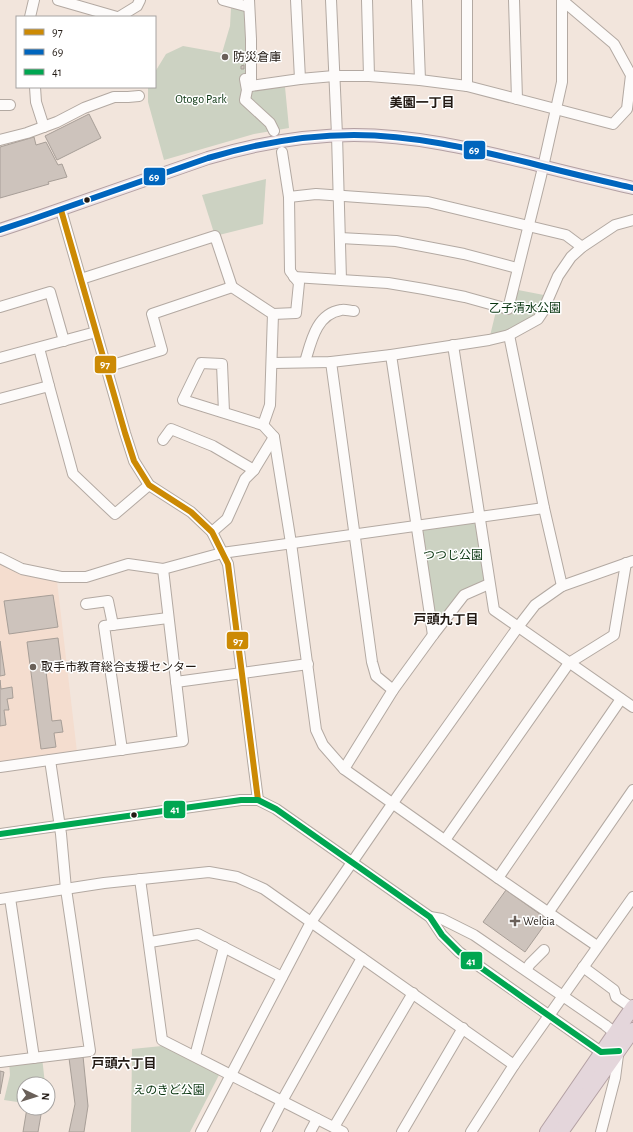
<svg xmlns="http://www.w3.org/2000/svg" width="633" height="1132" font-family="'Alegreya Sans','Noto Sans JP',sans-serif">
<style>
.built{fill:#f4ddcf}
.green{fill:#ccd2c2}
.building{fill:#cdc3bc;stroke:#a79e97}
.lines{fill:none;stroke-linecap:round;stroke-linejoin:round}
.minor-casing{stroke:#b3a9a2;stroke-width:12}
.major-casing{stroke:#b3a0a3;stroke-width:14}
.highway-casing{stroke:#b3a0a3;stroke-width:16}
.minor{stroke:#fdfbfa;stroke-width:10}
.major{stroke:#eee5e8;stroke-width:12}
.highway{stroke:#e4d6db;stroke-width:14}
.bus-1-casing{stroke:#fff;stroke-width:9}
.bus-2-casing{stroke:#fff;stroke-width:9}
.bus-3-casing{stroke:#fff;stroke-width:9}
.bus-1{stroke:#cc8a04;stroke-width:6}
.bus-2{stroke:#0065bd;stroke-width:6}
.bus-3{stroke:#00a651;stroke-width:6}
.poi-dot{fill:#6a6059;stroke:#fff;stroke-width:1.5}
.bus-dot{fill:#211913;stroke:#fff;stroke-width:1.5}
.labels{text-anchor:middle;stroke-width:3;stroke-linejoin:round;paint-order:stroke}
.poi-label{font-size:12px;fill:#211913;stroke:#fff;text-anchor:start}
.park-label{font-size:12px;fill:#07330e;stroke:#fff}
.neighbourhood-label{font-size:13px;font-weight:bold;fill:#211913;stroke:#fff}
.line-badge{stroke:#fff;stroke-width:1.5}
.badge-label{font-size:11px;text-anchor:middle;font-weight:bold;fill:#fff}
</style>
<rect width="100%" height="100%" fill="#f2e5dc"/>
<!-- built -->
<polygon class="built" points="0,562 57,581 77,752 0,764"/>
<!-- green -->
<g class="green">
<polygon points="231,8 244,10 249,91 285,87 289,128 254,134 164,160 148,102 148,87 155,87 155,72 166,54 183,46 222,53 230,26"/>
<polygon points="266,179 263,224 215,236 202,195"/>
<polygon points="513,289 549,296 542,313 489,340 497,307 508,309"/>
<polygon points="479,517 489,584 464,595 433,635 417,526"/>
<polygon points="162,1046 220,1073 190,1132 131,1132 132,1049"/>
<polygon points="42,1057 45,1084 24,1084 24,1103 4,1100 10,1075 9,1061"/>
</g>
<!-- building -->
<g class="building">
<polygon points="228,55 228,58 222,58 222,56"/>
<polygon points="244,65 244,69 241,69 241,66"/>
<polygon points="89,114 101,138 57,160 45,136"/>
<polygon points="34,137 36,145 46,142 58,165 62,164 67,177 48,182 49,184 0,198 0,147"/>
<polygon points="53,595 58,627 9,634 4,601"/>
<polygon points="58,638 61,661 45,663 52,721 61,720 63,732 54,733 56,747 41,749 27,642"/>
<polygon points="0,641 5,675 0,676"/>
<polygon points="0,680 1,689 12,687 13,698 7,699 9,710 4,710 6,725 0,726"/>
<polygon points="506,890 548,920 525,952 483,922"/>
<polygon points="83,1056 88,1106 84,1132 69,1132 75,1104 69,1058"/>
<polygon points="0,1071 4,1072 0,1094"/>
<polygon points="27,1108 42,1109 38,1132 23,1132"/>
</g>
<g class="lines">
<!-- minor casing -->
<g class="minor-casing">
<g id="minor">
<polyline points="58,0 117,17"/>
<polyline points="223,0 249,7"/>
<polyline points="249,0 251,39 251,86 300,79 334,76 369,76 420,80 467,86 613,124 627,109 631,75 614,44 562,0"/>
<polyline points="296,0 300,79"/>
<polyline points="331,0 337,135 341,280"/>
<polyline points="367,0 369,76"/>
<polyline points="417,0 420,80"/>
<polyline points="514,0 517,99"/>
<polyline points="30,17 34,0"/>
<polyline points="119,17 137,6 140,0"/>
<polyline points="247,79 245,79 247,90 245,100 270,123 274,131"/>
<polyline points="467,86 467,0"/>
<polyline points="35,87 36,102 44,127"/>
<polyline points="0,105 10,105"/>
<polyline points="0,140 27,133 57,122 84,108 114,97 128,97 139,96"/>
<polyline points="282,152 289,197"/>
<polyline points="61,210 125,433 134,461 149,485 191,512 212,532 228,564 258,800"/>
<polyline points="340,238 396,241 464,254 517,268"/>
<polyline points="294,277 388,283 424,289 465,297 508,309 541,176 562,82 562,0"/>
<polyline points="81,279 215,236 232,287"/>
<polyline points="0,307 50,292 64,341"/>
<polyline points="273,314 296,313 299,283 290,271 289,197 316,194 428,202 566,235 582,247"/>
<polyline points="509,335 544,508 562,586"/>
<polyline points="453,345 494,610 633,707"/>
<polyline points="39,348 49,386"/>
<polyline points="391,355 433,635"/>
<polyline points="0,358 96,332"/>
<path d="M305,362C311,342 316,314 341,310C345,309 350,311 354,311"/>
<polyline points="331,362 372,662 376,676 393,690"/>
<polyline points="273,363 331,362 391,355 489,340 509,335 538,319 542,313 558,276 571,257 582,247 615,225 633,220"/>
<polyline points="106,367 162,350 152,314 232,287 273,314 270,405 263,425"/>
<polyline points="0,399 49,386 73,474 115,514 149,485"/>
<polyline points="224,412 222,364 201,363 183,400 263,425 274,437 291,543 316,730 323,745 344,769 498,878 597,946"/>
<polyline points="163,440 171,429 213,446 254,470"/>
<polyline points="212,532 227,519 245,479 254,470 274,437"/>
<polyline points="0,558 22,569 61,577 86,577 128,564 163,569 222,553 544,508"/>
<polyline points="86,604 108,601 113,625"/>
<polyline points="176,682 308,664"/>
<polyline points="122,750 104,626 168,618"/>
<polyline points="0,767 183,741 163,569"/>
<polyline points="344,769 393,690 433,635 464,595 489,584"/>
<polyline points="0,834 241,800 258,800 276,809 430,917 442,935 459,952 601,1052 607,1051"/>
<polyline points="445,840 569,663 614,635 626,563"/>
<polyline points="498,878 621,699"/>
<polyline points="140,879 162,1040 343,1132"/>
<polyline points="10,898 34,1058"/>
<polyline points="0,899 104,883 209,872 237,877 264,889 514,1065"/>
<polyline points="548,913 633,790"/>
<polyline points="430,917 442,919 474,935 605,1025 615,1033 616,1039"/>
<polyline points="150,942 198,934 282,977"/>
<polyline points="583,967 614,990 616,997 632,1008"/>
<polyline points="526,970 530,964 544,950"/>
<polyline points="195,1056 224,947"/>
<polyline points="0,1062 90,1051 66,889 61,834 50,760"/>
<polyline points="334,1127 413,993"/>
<polyline points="201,1132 311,922 397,797 518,627 535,605 562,586 633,561"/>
<polyline points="266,1132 282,1101 362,958"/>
<polyline points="310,1132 317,1119"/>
<polyline points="402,1132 463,1028"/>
<polyline points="471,1132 514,1065 633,897"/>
<polyline points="601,1132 615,1078 618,1055"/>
</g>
</g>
<!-- major casing -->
<g class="major-casing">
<path id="major" d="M0,230L33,219L208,158C255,144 304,135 354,135C414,135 472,149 530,163C564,172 599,180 633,188"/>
</g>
<!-- highway casing -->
<g class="highway-casing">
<g id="highway">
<polyline points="547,1132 633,1007"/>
<polyline points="561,1132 633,1030"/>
</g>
</g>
<!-- minor -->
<use href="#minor" class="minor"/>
<!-- major -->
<use href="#major" class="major"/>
<!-- highway -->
<use href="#highway" class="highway"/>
<!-- bus-1 casing -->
<g class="bus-1-casing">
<polyline id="bus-1" points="61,210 125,433 134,461 149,485 191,512 212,532 228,564 258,800"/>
</g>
<!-- bus-2 casing -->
<g class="bus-2-casing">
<path id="bus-2" d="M0,230L33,219L208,158C255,144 304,135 354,135C414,135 472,149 530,163C564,172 599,180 633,188"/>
</g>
<!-- bus-3 casing -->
<g class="bus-3-casing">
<polyline id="bus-3" points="0,834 241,800 258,800 276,809 430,917 442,935 459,952 525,999 601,1052 619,1051"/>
</g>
<!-- bus-1 -->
<use href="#bus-1" class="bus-1"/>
<!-- bus-2 -->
<use href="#bus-2" class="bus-2"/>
<!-- bus-3 -->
<use href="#bus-3" class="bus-3"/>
</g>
<!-- markers -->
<g class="poi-dot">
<circle cx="225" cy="57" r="4"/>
<circle cx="33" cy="667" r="4"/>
<path d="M513 915h4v4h4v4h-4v4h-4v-4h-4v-4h4z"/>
</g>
<g class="bus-dot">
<circle cx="87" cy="200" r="3.5"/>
<circle cx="134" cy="815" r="3.5"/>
</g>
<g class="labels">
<!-- poi labels -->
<g class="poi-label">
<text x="233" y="61">防災倉庫</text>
<text x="41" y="671">取手市教育総合支援センター</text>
<text x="523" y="925">Welcia</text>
</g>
<!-- park labels -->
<g class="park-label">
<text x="201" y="103">Otogo Park</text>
<text x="525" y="312">乙子清水公園</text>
<text x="453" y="559">つつじ公園</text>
<text x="169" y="1094">えのきど公園</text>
</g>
<!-- neighbourhood labels -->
<g class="neighbourhood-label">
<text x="422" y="107">美園一丁目</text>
<text x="446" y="624">戸頭九丁目</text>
<text x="124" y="1068">戸頭六丁目</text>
</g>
</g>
<g class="line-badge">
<rect x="463" y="140" width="23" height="20" rx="4" fill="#0065bd"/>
<rect x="143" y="167" width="23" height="19" rx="4" fill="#0065bd"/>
<rect x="94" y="355" width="23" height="19" rx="4" fill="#cc8a04"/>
<rect x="226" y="631" width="23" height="19" rx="4" fill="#cc8a04"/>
<rect x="163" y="800" width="23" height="19" rx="4" fill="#00a651"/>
<rect x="460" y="951" width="23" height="19" rx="4" fill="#00a651"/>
</g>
<g class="badge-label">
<text x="474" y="154">69</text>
<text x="154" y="181">69</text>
<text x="105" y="368">97</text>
<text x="238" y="645">97</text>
<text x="175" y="813">41</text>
<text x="471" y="965">41</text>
</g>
<!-- legend -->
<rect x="16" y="16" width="140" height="72" fill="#ffffff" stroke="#a6a3a1"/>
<rect x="24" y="29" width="20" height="6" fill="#cc8a04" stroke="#a6a3a1"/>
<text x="52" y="36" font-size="12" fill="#211913">97</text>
<rect x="24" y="49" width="20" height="6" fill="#0065bd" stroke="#a6a3a1"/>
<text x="52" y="56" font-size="12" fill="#211913">69</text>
<rect x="24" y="69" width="20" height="6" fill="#00a651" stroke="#a6a3a1"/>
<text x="52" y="76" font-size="12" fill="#211913">41</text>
<!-- north arrow -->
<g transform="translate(36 1096) rotate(94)"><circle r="19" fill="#ffffff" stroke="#a6a3a1"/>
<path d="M0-3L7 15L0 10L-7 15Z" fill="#6a6059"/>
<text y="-6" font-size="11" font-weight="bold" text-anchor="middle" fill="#211913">N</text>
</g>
</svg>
